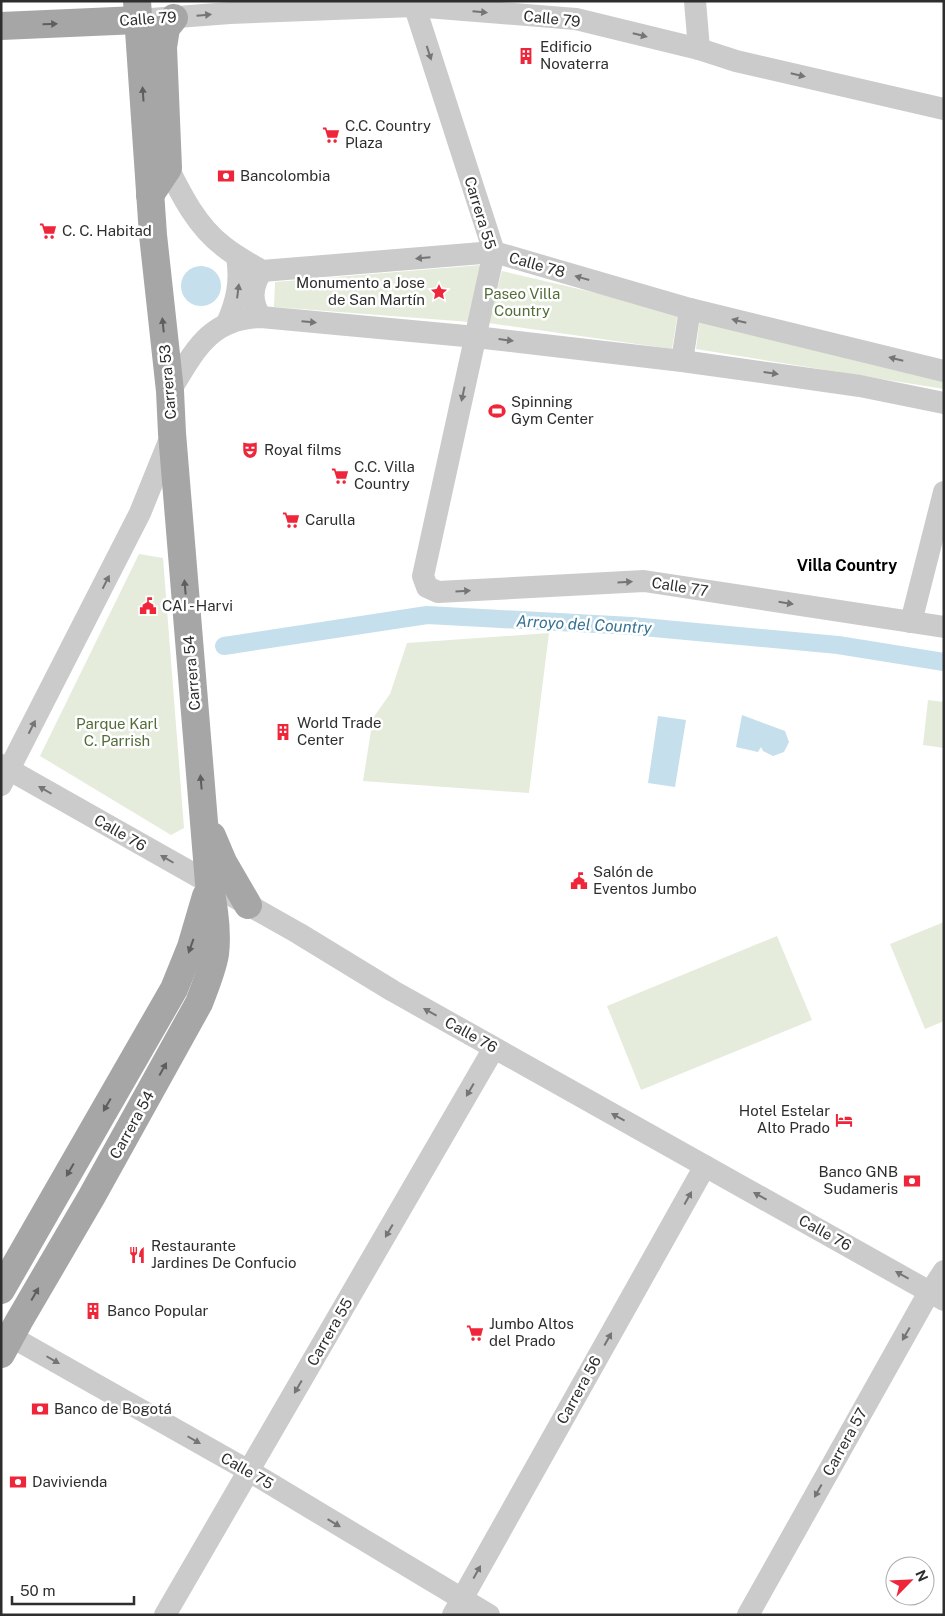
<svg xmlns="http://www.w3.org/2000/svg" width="945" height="1616" font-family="'Public Sans',sans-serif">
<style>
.green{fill:#e5ecdb}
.water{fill:#c6dfed}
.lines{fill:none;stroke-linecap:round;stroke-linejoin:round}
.canal{stroke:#c6dfed;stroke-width:18}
.minor{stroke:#cbcbcb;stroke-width:22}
.major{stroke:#a6a6a6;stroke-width:28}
.oneway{fill:#757575}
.oneway2{fill:#5e5e5e}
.labels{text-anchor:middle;stroke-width:5;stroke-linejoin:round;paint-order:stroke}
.street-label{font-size:15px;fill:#2e2e2e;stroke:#fff}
.poi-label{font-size:15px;fill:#2e2e2e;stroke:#fff;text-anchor:start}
.park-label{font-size:15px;fill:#526c39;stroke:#fff}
.neighbourhood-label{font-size:16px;font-weight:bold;fill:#000;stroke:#fff}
.water-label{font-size:16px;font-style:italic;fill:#377395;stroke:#fff}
</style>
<rect width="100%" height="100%" fill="#fff"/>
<!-- green -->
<g class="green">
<polygon points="481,265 470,322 274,307 275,282"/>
<polygon points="502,271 678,312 672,349 488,323"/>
<polygon points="700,318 944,375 944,389 696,349"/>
<polygon points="139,554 163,558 184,828 171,835 40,756"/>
<polygon points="549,633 529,793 363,781 373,718 390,694 407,643"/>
<polygon points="928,700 944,702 944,748 923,745"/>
<polygon points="944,922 944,1021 925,1029 890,944"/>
<polygon points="777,936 812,1020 641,1090 607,1006"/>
</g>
<!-- water -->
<g class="water">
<circle cx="201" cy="286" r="20"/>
<polygon points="742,715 785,731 789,742 784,752 773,756 763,751 761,747 758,752 736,747"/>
<polygon points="658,716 686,720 675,787 648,783"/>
</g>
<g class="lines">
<!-- canal -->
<polyline class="canal" points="224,646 427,615 632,626 838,645 944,662"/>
<!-- minor -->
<g class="minor">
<polyline points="413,1 494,252 423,576 427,587 438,592 644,581 944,627"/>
<polyline points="695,1 699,49"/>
<polyline points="138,20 230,13 414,6 576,19 699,49 736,61 944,109"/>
<path d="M168,168C182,196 197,226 223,246C235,256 249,263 262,271L494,252L690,309L944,371"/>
<path d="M261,317C250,301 252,286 262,271"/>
<path d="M227,323C237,301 241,281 237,257"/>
<polyline points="682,361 690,309"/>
<path d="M170,391C194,352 209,318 261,317L476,337L682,361L860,386L944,403"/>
<polyline points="911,622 944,492"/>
<polyline points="1,765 298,933 393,991 944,1300"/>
<polyline points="1,785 140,513 172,434"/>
<polyline points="10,1336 249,1471 489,1615"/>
<polyline points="165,1615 494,1048"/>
<polyline points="453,1615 705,1166"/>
<polyline points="748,1615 923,1303 944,1271"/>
</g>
<!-- major -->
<g class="major">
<polyline points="1,26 138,20"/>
<polyline points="150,195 168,168 163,47 166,28 174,18"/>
<polyline points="212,836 223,862 248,905"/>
<polyline points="1,1290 174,989 191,947 206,896"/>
<path d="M1,1354L19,1321L92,1196L199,1003C205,987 212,971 215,954C218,930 214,906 209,883L172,433L170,391L153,235L137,1"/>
</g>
</g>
<!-- one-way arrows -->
<defs><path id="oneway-solid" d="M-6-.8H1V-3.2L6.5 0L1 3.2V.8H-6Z" transform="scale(1.25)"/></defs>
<g class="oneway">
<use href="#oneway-solid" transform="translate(480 12) rotate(5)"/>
<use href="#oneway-solid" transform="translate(204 15) rotate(-5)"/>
<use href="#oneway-solid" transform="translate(640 35) rotate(14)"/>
<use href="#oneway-solid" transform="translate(429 53) rotate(72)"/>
<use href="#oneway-solid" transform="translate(798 75) rotate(13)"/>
<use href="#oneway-solid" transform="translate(423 258) rotate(175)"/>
<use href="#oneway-solid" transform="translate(582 278) rotate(-164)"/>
<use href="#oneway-solid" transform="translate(238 291) rotate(-83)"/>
<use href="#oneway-solid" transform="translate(739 321) rotate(-166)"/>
<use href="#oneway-solid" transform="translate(309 322) rotate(5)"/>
<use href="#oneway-solid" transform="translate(506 340) rotate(7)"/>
<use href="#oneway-solid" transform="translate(896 359) rotate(-166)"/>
<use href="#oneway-solid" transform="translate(771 373) rotate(8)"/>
<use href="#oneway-solid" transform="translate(463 394) rotate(102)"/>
<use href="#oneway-solid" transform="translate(106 582) rotate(-63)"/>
<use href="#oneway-solid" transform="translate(625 582) rotate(-3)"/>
<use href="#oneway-solid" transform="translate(463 591) rotate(-3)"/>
<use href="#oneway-solid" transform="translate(786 603) rotate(9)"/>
<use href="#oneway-solid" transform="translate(32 727) rotate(-63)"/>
<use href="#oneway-solid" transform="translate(45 790) rotate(-150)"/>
<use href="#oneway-solid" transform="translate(167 859) rotate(-150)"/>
<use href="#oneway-solid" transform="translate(430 1012) rotate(-151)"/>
<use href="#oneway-solid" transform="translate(470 1090) rotate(120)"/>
<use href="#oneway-solid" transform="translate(618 1117) rotate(-151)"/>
<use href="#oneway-solid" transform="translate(760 1196) rotate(-151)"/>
<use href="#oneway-solid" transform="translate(688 1198) rotate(-61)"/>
<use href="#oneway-solid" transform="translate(389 1231) rotate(120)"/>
<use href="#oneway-solid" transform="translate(902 1275) rotate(-151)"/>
<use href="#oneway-solid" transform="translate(906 1334) rotate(120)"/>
<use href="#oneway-solid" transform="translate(608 1339) rotate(-61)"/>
<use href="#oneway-solid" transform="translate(53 1360) rotate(30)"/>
<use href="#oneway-solid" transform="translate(298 1387) rotate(120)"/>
<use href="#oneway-solid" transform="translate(194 1440) rotate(30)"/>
<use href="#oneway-solid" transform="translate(818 1491) rotate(119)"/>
<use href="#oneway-solid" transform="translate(334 1523) rotate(31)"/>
<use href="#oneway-solid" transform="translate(477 1572) rotate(-61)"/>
</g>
<g class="oneway2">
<use href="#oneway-solid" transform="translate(50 24) rotate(-2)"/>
<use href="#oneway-solid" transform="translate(143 94) rotate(-94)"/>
<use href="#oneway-solid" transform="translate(163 325) rotate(-96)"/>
<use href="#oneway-solid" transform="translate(185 587) rotate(-95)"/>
<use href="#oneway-solid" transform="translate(201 782) rotate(-95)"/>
<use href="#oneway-solid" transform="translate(191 946) rotate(110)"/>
<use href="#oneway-solid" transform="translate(163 1069) rotate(-61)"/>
<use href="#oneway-solid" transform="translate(107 1105) rotate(120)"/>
<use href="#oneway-solid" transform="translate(70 1170) rotate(120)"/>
<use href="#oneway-solid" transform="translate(35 1294) rotate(-60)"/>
</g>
<!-- icons -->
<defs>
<g id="building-bare" transform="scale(1.35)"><path d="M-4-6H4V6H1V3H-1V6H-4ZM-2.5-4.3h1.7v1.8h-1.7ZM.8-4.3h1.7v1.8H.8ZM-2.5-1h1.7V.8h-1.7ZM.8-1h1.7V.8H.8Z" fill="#ef263a" stroke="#fff" stroke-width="2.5" paint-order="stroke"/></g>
<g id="supermarket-bare" transform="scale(1.35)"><path d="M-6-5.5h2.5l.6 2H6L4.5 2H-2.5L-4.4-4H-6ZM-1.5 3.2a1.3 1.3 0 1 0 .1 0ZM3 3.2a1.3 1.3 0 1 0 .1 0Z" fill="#ef263a" stroke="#fff" stroke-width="2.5" paint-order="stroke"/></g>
<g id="bank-bare" transform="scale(1.35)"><path d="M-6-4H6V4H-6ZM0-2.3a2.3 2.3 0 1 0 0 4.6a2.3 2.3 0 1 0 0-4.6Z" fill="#ef263a" stroke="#fff" stroke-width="2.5" paint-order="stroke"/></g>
<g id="sight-bare" transform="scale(1.35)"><path d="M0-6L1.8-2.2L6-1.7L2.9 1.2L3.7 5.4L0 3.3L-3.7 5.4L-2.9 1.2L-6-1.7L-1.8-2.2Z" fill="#ef263a" stroke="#fff" stroke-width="2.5" paint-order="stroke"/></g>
<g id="stadium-bare" transform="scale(1.35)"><path d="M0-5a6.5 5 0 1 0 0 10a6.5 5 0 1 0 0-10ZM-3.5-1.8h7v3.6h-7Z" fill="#ef263a" stroke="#fff" stroke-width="2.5" paint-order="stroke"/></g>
<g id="theatre-bare" transform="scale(1.35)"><path d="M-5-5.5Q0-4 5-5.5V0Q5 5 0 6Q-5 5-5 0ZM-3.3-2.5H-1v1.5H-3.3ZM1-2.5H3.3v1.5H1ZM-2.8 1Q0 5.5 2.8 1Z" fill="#ef263a" stroke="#fff" stroke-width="2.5" paint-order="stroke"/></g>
<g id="civic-bare" transform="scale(1.35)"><path d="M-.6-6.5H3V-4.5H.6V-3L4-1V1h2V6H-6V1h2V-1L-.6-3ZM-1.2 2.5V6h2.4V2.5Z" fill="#ef263a" stroke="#fff" stroke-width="2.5" paint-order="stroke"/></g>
<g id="hotel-bare" transform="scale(1.35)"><path d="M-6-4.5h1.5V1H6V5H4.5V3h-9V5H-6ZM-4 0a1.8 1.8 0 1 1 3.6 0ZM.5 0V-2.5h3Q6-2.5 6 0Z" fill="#ef263a" stroke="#fff" stroke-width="2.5" paint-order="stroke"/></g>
<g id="restaurant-bare" transform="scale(1.35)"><path d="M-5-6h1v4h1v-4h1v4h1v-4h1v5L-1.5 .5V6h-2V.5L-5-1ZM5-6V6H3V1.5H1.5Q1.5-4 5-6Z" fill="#ef263a" stroke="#fff" stroke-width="2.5" paint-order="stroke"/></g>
</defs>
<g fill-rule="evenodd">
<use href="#building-bare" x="526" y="56"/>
<use href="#supermarket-bare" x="331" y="135"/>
<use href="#bank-bare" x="226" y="176"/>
<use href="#supermarket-bare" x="48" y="231"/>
<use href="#sight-bare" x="439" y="292"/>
<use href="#stadium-bare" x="497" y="411"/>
<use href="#theatre-bare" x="250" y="450"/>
<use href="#supermarket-bare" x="340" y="476"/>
<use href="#supermarket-bare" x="291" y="520"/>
<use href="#civic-bare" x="148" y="606"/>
<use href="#building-bare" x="283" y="732"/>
<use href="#civic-bare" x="579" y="881"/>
<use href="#hotel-bare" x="844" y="1120"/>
<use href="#bank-bare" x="912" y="1181"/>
<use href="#restaurant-bare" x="137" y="1255"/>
<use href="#building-bare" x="93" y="1311"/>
<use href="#supermarket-bare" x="475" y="1333"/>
<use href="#bank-bare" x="40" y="1409"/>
<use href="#bank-bare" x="18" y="1482"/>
</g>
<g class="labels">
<!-- street labels -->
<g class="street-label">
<text transform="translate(148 19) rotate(-4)" y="5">Calle 79</text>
<text transform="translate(552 19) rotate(6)" y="5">Calle 79</text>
<text transform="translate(480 213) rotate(73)" y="5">Carrera 55</text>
<text transform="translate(537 265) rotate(16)" y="5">Calle 78</text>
<text transform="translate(168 382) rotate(-95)" y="5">Carrera 53</text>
<text transform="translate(680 587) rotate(9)" y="5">Calle 77</text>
<text transform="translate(192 673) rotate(-95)" y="5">Carrera 54</text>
<text transform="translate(120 833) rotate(30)" y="5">Calle 76</text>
<text transform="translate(471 1035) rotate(29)" y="5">Calle 76</text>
<text transform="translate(132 1125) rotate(-61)" y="5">Carrera 54</text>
<text transform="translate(825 1233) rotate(29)" y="5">Calle 76</text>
<text transform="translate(330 1332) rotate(-60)" y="5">Carrera 55</text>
<text transform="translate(579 1390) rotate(-61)" y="5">Carrera 56</text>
<text transform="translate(845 1442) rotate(-61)" y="5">Carrera 57</text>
<text transform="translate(247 1471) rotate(30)" y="5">Calle 75</text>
</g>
<!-- poi labels -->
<g class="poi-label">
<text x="540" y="52">Edificio<tspan x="540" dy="17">Novaterra</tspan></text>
<text x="345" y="131">C.C. Country<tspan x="345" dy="17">Plaza</tspan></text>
<text x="240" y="181">Bancolombia</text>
<text x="62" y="236">C. C. Habitad</text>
<text x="425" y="288" text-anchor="end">Monumento a Jose<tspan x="425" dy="17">de San Martín</tspan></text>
<text x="511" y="407">Spinning<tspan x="511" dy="17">Gym Center</tspan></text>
<text x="264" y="455">Royal films</text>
<text x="354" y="472">C.C. Villa<tspan x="354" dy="17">Country</tspan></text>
<text x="305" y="525">Carulla</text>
<text x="162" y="611">CAI - Harvi</text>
<text x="297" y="728">World Trade<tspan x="297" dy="17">Center</tspan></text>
<text x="593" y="877">Salón de<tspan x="593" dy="17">Eventos Jumbo</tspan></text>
<text x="830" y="1116" text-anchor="end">Hotel Estelar<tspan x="830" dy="17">Alto Prado</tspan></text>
<text x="898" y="1177" text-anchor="end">Banco GNB<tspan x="898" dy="17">Sudameris</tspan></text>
<text x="151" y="1251">Restaurante<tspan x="151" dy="17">Jardines De Confucio</tspan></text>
<text x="107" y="1316">Banco Popular</text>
<text x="489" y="1329">Jumbo Altos<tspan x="489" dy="17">del Prado</tspan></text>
<text x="54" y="1414">Banco de Bogotá</text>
<text x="32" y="1487">Davivienda</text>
</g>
<!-- park labels -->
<g class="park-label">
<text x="522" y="299">Paseo Villa<tspan x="522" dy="17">Country</tspan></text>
<text x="117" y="729">Parque Karl<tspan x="117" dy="17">C. Parrish</tspan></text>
</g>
<!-- neighbourhood labels -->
<g class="neighbourhood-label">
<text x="847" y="571">Villa Country</text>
</g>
<!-- water labels -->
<g class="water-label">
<text transform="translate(584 624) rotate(3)" y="6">Arroyo del Country</text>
</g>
</g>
<!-- border -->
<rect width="945" height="1616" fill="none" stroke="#2e2e2e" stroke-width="5"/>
<!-- north arrow -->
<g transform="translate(910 1581) rotate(66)"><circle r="24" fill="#ffffff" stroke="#ababab"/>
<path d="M0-4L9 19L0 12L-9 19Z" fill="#ef263a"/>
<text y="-8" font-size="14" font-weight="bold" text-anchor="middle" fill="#2e2e2e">N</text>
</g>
<!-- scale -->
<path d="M12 1596v8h122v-8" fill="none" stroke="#2e2e2e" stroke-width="2.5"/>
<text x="20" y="1596" font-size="15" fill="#2e2e2e" stroke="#ffffff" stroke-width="4" paint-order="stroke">50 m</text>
</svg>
